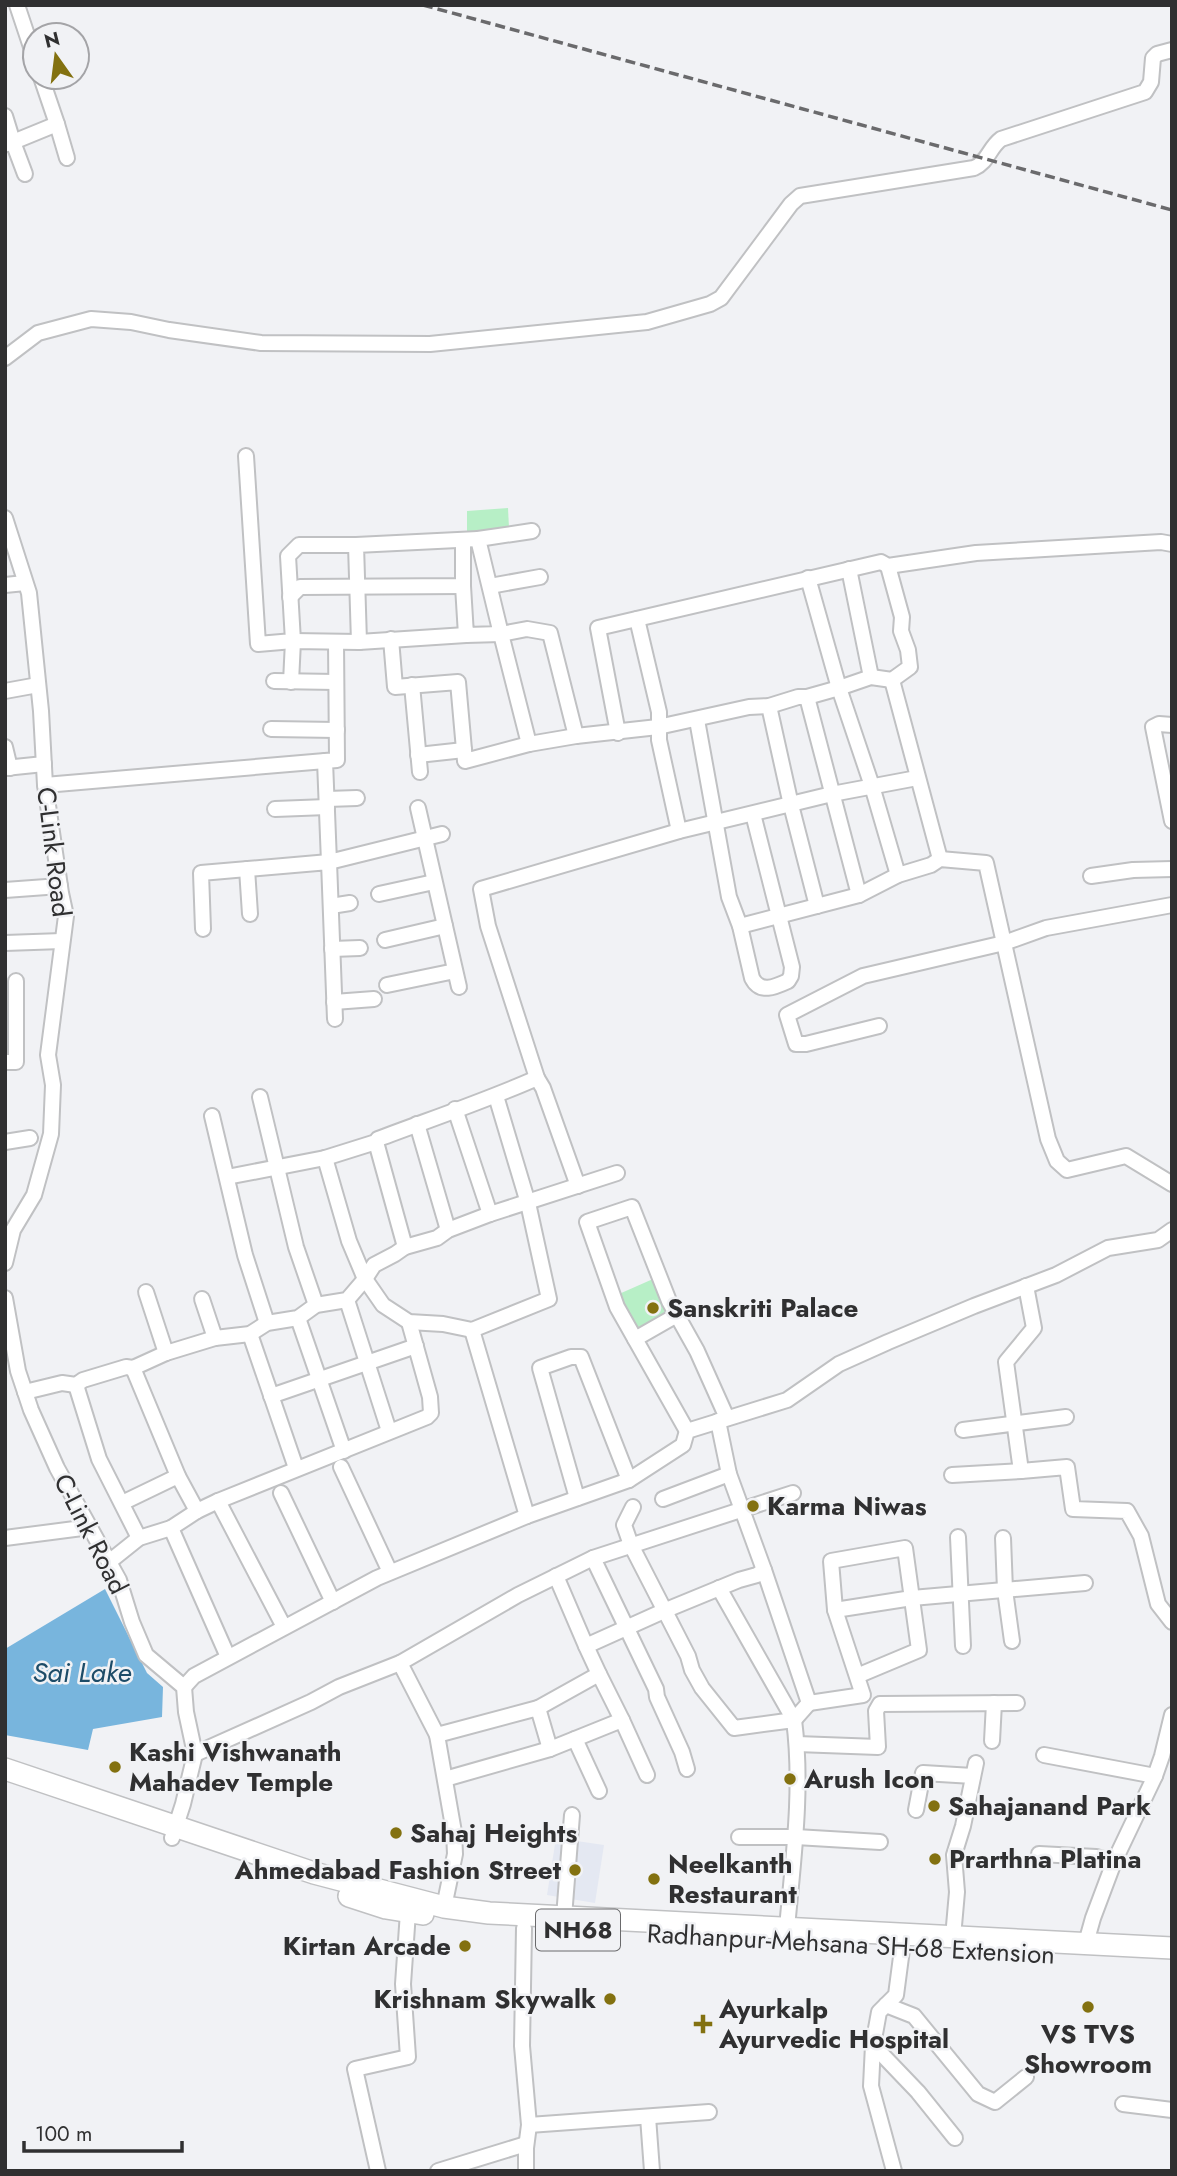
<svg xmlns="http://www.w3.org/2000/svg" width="1177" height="2176" font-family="Jost,sans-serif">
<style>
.built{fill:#e4e8f2}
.green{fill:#b7efc6}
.water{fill:#78b5dd}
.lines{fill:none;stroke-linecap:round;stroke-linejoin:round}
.minor-casing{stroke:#c0c1c3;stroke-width:18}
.highway-casing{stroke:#c0c1c3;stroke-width:24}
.minor{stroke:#fff;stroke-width:14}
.highway{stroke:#fff;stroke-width:21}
.rail{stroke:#6a6a6c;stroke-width:3.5;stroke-dasharray:10 5;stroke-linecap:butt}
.poi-dot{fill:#837110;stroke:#f1f2f5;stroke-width:2.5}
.labels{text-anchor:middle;stroke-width:5;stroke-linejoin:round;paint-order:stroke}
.shield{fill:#f1f2f5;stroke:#6a6a6c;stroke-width:2}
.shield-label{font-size:24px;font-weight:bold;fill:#303031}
.street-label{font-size:26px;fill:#303031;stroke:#f1f2f5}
.poi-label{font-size:26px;font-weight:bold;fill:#303031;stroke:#f1f2f5;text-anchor:start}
.water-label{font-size:28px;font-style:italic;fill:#1d4c68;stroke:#f1f2f5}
</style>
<rect width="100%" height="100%" fill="#f1f2f5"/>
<!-- built -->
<polygon class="built" points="556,1838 604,1845 595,1903 547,1895"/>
<!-- green -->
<g class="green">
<polygon points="508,508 509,528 467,533 467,511"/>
<polygon points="653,1279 668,1312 637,1328 619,1294"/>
</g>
<!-- water -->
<polygon class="water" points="105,1589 147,1673 163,1687 162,1717 93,1729 88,1750 5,1735 5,1649"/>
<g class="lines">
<!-- minor casing -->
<g class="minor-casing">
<g id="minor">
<polyline points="17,5 35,59"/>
<polyline points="5,116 13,142 7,144"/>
<polyline points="57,124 67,158"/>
<polyline points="25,174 13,142 57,124 41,77"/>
<path d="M5,358L38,333L91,319L131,322L169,330L261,343L430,344L647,322L710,304L721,298L791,204L800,196L974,168C988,162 989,148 1001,139L1145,92L1151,82L1153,58L1157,54L1172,50"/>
<polyline points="246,456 258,644 293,641 288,556 299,545 356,545"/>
<polyline points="5,518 29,593 41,711 45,785 61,893 66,916 48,1055 53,1085 51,1134 34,1195 13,1230 5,1263"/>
<polyline points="849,569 871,677"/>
<polyline points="808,578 839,688 872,786 898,875"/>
<polyline points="5,585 25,583"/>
<polyline points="463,586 466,635 501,634 478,539 532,531"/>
<polyline points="490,586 540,577"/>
<polyline points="290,597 300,587 463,586 463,540"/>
<polyline points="637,619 659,712 659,740 679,831"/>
<polyline points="391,639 395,687 458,682 465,761 529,744 576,736 658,727 749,707 769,706 798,697 807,697 839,688 871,677 892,680 910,667 908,650 901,631 902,617 888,566"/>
<polyline points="336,642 337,760 325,761 329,862 442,834"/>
<polyline points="359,642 466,635"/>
<polyline points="892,680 940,859"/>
<polyline points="274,681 336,682"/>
<polyline points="291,682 293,641 359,642 356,545 478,539"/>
<polyline points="412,685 420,772"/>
<polyline points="5,691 38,685"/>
<polyline points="807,697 859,895"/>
<polyline points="769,706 791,805 817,906"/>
<path d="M697,720L729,897L740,926L752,978C760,994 775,987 788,981L791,976L792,967L753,814"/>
<polyline points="1172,725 1159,724 1153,727 1172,821"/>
<polyline points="271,729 337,730"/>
<polyline points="618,733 598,628 881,562 888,566 976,553 1161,542 1172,544"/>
<polyline points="529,744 501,634 527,629 550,633 576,736"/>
<polyline points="5,747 10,768"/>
<polyline points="418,755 464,750"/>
<polyline points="5,768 44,764"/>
<polyline points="45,785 325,761"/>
<polyline points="327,799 357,798"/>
<polyline points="418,808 459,987"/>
<polyline points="275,809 327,807"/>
<polyline points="247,869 250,914"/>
<polyline points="1091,876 1133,870 1172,869"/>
<polyline points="5,890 60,886"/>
<polyline points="379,894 434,882"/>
<polyline points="331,906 350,903"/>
<polyline points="740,926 859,895 898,875 931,865 940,859 986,863 1048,1139 1057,1161 1067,1170 1126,1156 1172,1184"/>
<polyline points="203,929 201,873 329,862 335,1019"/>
<polyline points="385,940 445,926"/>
<polyline points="5,943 62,941"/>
<polyline points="332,949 360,948"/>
<polyline points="387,985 455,971"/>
<polyline points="334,1002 374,999"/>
<polyline points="879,1026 806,1044 796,1044 787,1015 863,976 1004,943 1046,928 1172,905"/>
<polyline points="5,1062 16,1062 16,981"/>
<polyline points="260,1097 296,1247 316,1305"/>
<polyline points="455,1109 490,1214"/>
<polyline points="212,1116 245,1255 267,1323"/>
<polyline points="417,1124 448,1230"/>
<polyline points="5,1142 30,1138"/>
<polyline points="376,1142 405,1247"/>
<polyline points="325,1158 349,1241 365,1279 383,1305 409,1322 443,1324 472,1330 549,1299 528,1203 496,1096"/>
<path d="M227,1177L325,1158L376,1142L378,1139C431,1119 485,1101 537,1078"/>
<polyline points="578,1186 543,1088 537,1078 488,926 481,889 679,831 832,794 917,778"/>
<polyline points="1026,1286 1034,1328 1006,1362 1021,1471 1067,1467 1073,1509 1127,1511 1141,1536 1158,1604 1172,1622"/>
<polyline points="146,1292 166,1353"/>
<polyline points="5,1298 18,1371 31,1410 57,1468 119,1580 132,1622 146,1655 184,1687 186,1712 195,1754 183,1804 172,1838"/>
<polyline points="202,1299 215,1338"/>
<polyline points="347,1300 389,1431"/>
<polyline points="298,1318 344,1451"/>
<polyline points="472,1330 527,1516"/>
<polyline points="250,1334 296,1468"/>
<polyline points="635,1339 677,1315"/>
<polyline points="133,1368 178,1476 197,1511"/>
<polyline points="76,1385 99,1459 139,1538"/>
<polyline points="25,1392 62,1383 76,1385 83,1380 126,1367 133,1368 166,1353 215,1338 250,1334 267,1323 298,1318 316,1305 347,1300 365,1279 374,1265 395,1254 405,1247 437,1238 448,1230 490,1214 617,1173"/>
<polyline points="271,1396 416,1346"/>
<polyline points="963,1430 1066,1417"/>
<polyline points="687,1431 617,1307 587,1222 632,1207 669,1301 697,1351 727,1418"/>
<polyline points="341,1467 390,1572"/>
<polyline points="952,1475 1021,1471"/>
<polyline points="281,1493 333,1602"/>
<polyline points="577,1498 540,1368 571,1357 581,1357 629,1480"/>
<polyline points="663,1499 729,1474"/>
<polyline points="218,1501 284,1627"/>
<polyline points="122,1503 178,1476"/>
<path d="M633,1507L624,1525L631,1545L688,1656L692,1670L702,1688L734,1728L794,1720C803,1789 793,1860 787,1928"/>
<polyline points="171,1528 228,1657"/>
<polyline points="958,1537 963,1646"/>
<polyline points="5,1538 90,1527"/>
<polyline points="1003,1538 1005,1590 1012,1641"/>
<polyline points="593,1558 656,1689 657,1697 682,1752 687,1769"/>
<polyline points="109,1562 139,1538 171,1528 197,1511 218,1501 427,1417 431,1413 430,1397 409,1322"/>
<polyline points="556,1576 586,1646 666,1610 739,1580 757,1575 764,1570 729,1474 718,1421"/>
<polyline points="719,1588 794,1720 809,1703 764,1570"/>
<polyline points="835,1610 912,1598 1085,1583"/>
<polyline points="586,1646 599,1674"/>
<polyline points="400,1663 437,1735"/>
<polyline points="184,1687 194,1676 377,1578 527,1516 629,1480 683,1445 687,1431 787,1400 839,1364 888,1342 974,1306 1056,1275 1108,1248 1158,1240 1172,1230"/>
<polyline points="809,1703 863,1695 835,1610 831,1561 905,1548 919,1650 857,1676"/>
<polyline points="622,1720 647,1775"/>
<polyline points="575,1739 599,1791"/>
<polyline points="992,1741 994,1703"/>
<polyline points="797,1744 878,1747 876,1711 880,1704 1017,1703"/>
<polyline points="195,1754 311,1702 339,1687 400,1663 518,1595 593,1558 793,1493"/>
<polyline points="1044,1755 1155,1776"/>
<polyline points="445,1779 550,1749 622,1720 599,1674 538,1708"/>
<polyline points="916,1810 923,1773 973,1776"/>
<polyline points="739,1837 796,1837 880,1842"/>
<polyline points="1039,1854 1096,1857 1114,1862"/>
<polyline points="444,1907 455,1854 454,1832 437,1735 538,1708 550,1749"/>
<polyline points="564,1917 572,1815"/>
<polyline points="524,1928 522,2046 529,2125 526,2148 526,2171"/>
<polyline points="953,1937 957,1892 954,1855 963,1826 976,1763"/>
<polyline points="1086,1943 1093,1918 1114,1862 1155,1776 1162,1756 1172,1715"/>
<polyline points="886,2005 914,2016 978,2094 995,2102 1026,2077"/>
<polyline points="873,2045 918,2092 955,2138"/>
<polyline points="1123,2104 1172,2110"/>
<polyline points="648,2117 652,2171"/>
<polyline points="529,2125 709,2112"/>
<polyline points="378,2171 355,2069 408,2057 403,1984 408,1912"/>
<polyline points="438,2171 526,2144"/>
<polyline points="894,2171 871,2086 873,2045 879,2012 896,1995 904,1934"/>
</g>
</g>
<!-- highway casing -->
<g class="highway-casing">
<g id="highway">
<polyline points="5,1769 314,1873 444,1907 489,1913 1172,1948"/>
<polyline points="349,1896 386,1908 423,1914"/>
</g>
</g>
<!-- minor -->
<use href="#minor" class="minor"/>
<!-- highway -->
<use href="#highway" class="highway"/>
<!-- rail -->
<polyline class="rail" points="423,5 1172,210"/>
</g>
<!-- markers -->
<g class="poi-dot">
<circle cx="653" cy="1308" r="7"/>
<circle cx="753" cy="1506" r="7"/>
<circle cx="115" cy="1767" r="7"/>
<circle cx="790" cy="1779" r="7"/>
<circle cx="934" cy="1806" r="7"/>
<circle cx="396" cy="1833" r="7"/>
<circle cx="935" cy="1859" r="7"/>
<circle cx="575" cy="1870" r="7"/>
<circle cx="654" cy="1879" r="7"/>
<circle cx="465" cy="1946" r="7"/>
<circle cx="610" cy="1999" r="7"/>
<circle cx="1088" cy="2007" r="7"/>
<path d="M699.5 2013.5h7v7h7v7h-7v7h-7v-7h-7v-7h7z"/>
</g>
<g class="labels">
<!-- shield labels -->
<rect class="shield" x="536" y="1909.5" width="84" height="41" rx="5"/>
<g class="shield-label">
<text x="578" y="1938">NH68</text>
</g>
<!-- street labels -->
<g class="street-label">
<text transform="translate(54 852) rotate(83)" y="9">C-Link Road</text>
<text transform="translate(91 1534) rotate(63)" y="9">C-Link Road</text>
<text transform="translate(851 1944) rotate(3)" y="9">Radhanpur-Mehsana SH-68 Extension</text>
</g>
<!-- poi labels -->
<g class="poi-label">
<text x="667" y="1317">Sanskriti Palace</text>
<text x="767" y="1515">Karma Niwas</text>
<text x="129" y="1761">Kashi Vishwanath<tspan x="129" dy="30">Mahadev Temple</tspan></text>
<text x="804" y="1788">Arush Icon</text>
<text x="948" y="1815">Sahajanand Park</text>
<text x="410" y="1842">Sahaj Heights</text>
<text x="949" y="1868">Prarthna Platina</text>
<text x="668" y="1873">Neelkanth<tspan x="668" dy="30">Restaurant</tspan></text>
<text x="561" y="1879" text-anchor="end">Ahmedabad Fashion Street</text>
<text x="451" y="1955" text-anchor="end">Kirtan Arcade</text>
<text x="596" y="2008" text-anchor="end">Krishnam Skywalk</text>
<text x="719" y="2018">Ayurkalp<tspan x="719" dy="30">Ayurvedic Hospital</tspan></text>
<text x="1088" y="2043" text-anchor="middle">VS TVS<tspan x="1088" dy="30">Showroom</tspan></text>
</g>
<!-- water labels -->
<g class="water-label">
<text x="82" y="1682">Sai Lake</text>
</g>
</g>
<!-- border -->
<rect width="1177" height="2176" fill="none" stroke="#303031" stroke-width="14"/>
<!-- north arrow -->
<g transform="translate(56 56) rotate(346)"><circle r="33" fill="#f1f2f5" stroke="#a4a4a7" stroke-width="2"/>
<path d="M0-5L12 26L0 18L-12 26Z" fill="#837110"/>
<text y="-10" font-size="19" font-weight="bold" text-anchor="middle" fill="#303031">N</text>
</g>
<!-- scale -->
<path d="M24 2141v10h158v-10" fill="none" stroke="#303031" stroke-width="3.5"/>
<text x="35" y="2141" font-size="21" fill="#303031" stroke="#f1f2f5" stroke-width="5" paint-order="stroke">100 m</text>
</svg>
